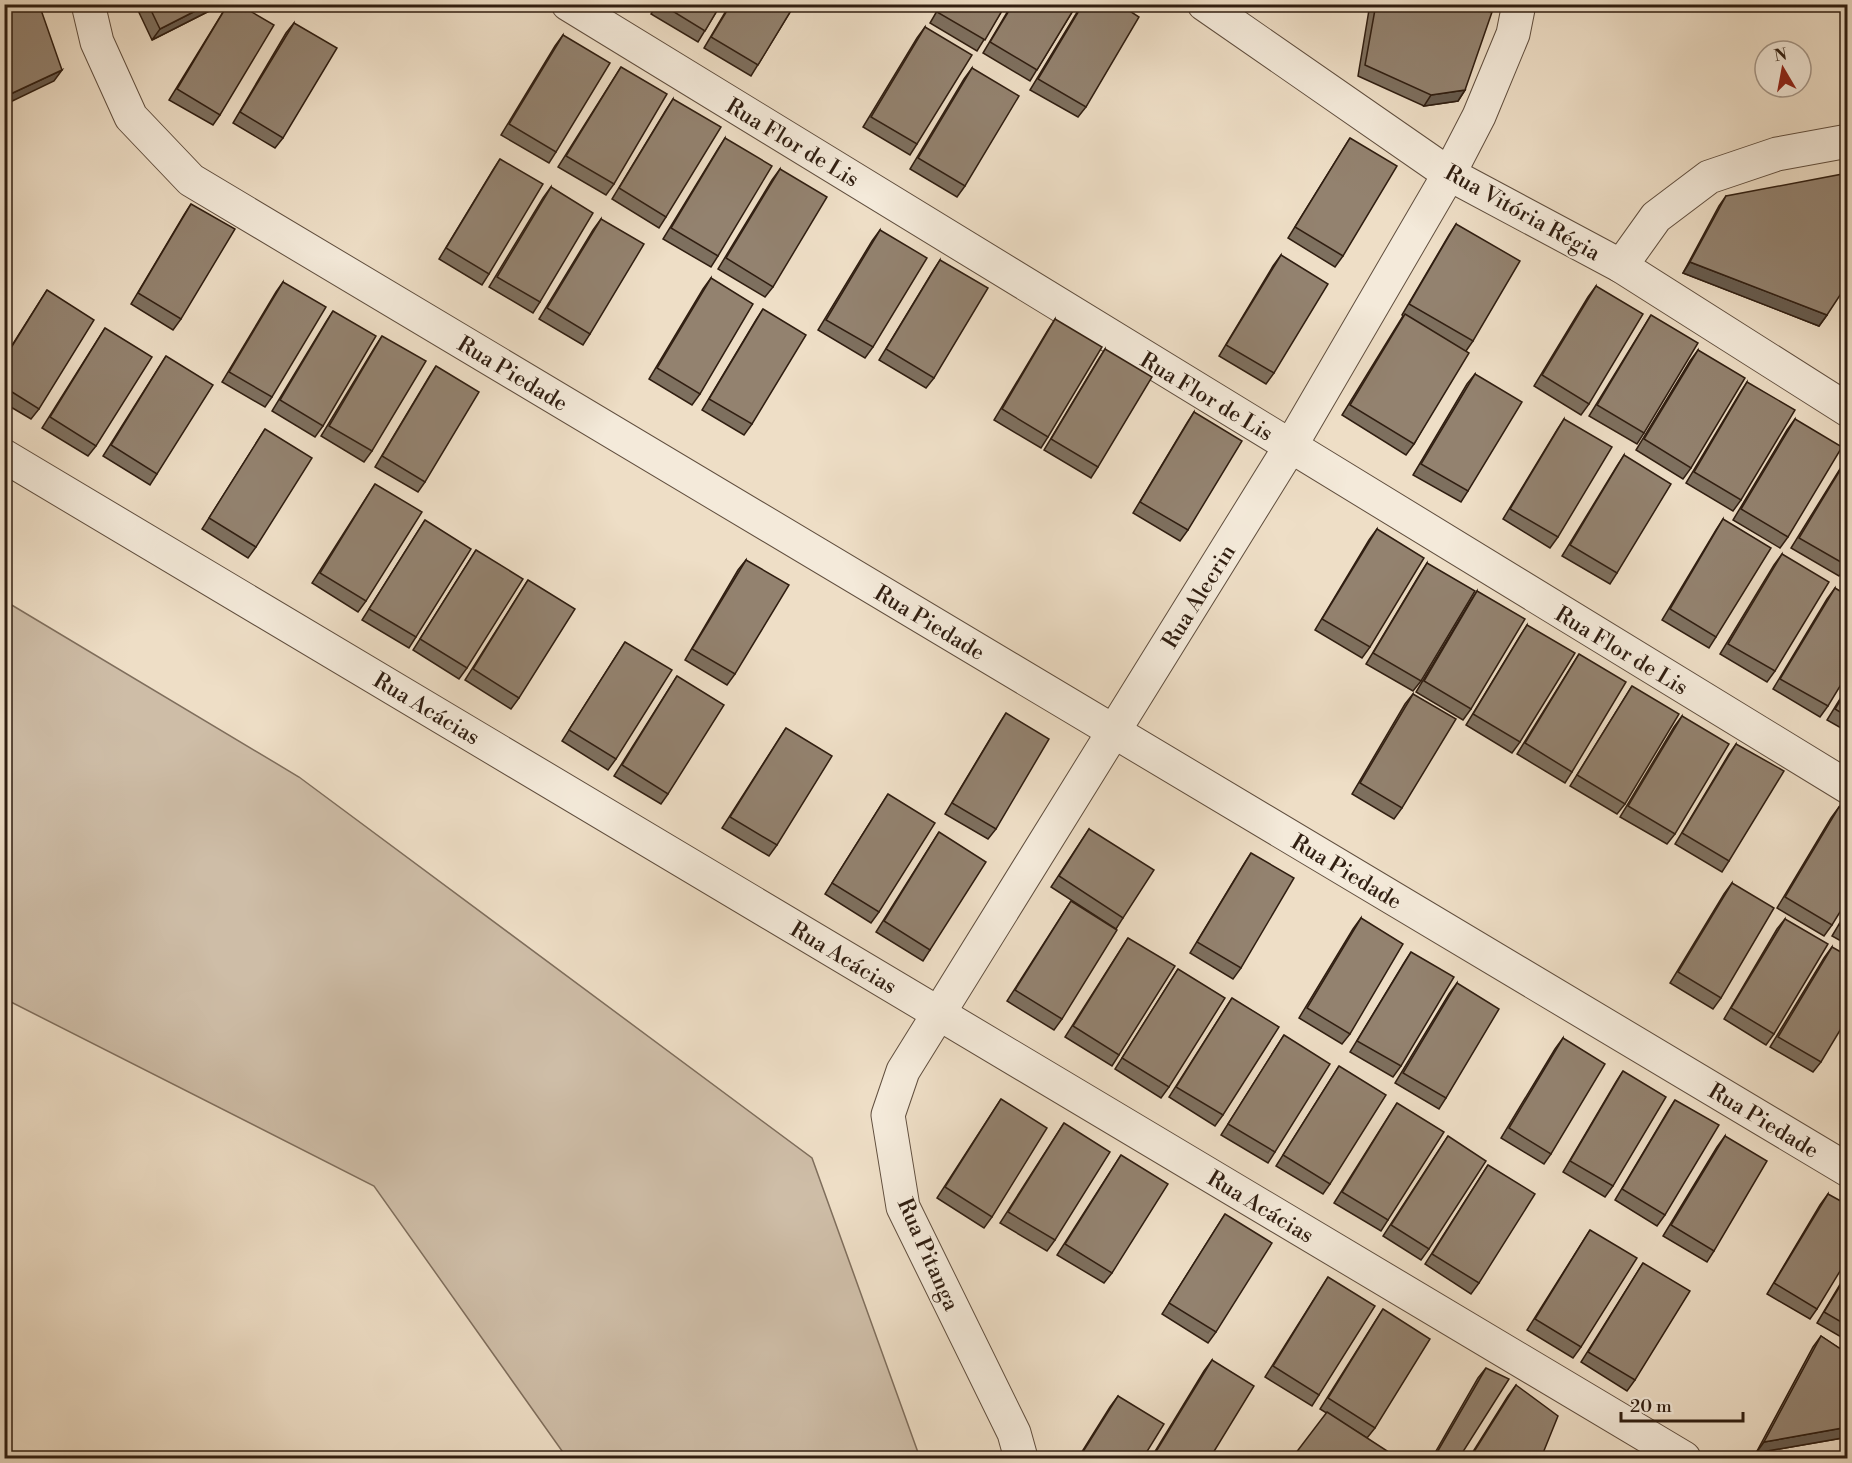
<svg xmlns="http://www.w3.org/2000/svg" width="1852" height="1463" font-family="'Libre Bodoni',serif">
<style>
.green{fill:#cebda7;stroke:#7f6e5c;stroke-width:1.5}
.lines{fill:none;stroke-linecap:round;stroke-linejoin:round}
.minor-casing{stroke:#604e3e;stroke-width:35}
.minor{stroke:#f4eada;stroke-width:33}
.wall{fill:#7e705f;stroke:#301e11;stroke-width:1.5}
.shaded-wall{fill:#675b4e;stroke:#301e11;stroke-width:1.5}
.building{fill:#93826f;stroke:#301e11;stroke-width:1.5}
.labels{text-anchor:middle;stroke-width:4.5;stroke-linejoin:round;paint-order:stroke}
.street-label{font-size:22px;fill:#301e11;stroke:#f4eada}
</style>
<rect width="100%" height="100%" fill="#eedec6"/>
<filter id="stains"><feTurbulence type="fractalNoise" baseFrequency=".00333" numOctaves="4"/><feColorMatrix values="0 0 0 0 .2 0 0 0 0 .09 0 0 0 0 .02 0 0 0 .5 -.17"/></filter>
<radialGradient id="worn" r=".72"><stop offset=".6" stop-color="#630" stop-opacity="0"/><stop offset="1" stop-color="#630" stop-opacity=".3"/></radialGradient>
<!-- green -->
<polygon class="green" points="5,601 299,777 812,1158 920,1458 567,1458 374,1186 5,999"/>
<g class="lines">
<!-- minor casing -->
<g class="minor-casing">
<g id="minor">
<polyline points="88,4 97,42 131,117 191,180 1848,1170"/>
<polyline points="568,4 1848,787"/>
<polyline points="1204,4 1449,174 1621,266 1848,410"/>
<polyline points="1621,266 1656,217 1709,177 1777,154 1848,141"/>
<polyline points="4,456 1684,1458"/>
<polyline points="1021,1458 1014,1433 903,1207 888,1115 903,1071 1290,447 1449,174 1479,116 1513,34 1519,4"/>
</g>
</g>
<!-- minor -->
<use href="#minor" class="minor"/>
</g>
<!-- wall -->
<g class="wall">
<polygon points="135,4 223,4 152,40"/>
<polygon points="228,4 220,115 213,125 169,100"/>
<polygon points="636,4 646,4 643,9"/>
<polygon points="657,4 721,4 698,42 651,14"/>
<polygon points="730,4 795,4 751,76 704,48"/>
<polygon points="941,4 1006,4 977,51 930,23"/>
<polygon points="1012,4 1077,4 1030,81 983,53"/>
<polygon points="1082,4 1119,4 1086,107 1078,117 1030,90"/>
<polygon points="1370,4 1493,4 1490,9 1456,6 1465,90 1458,101 1424,106 1358,76"/>
<polygon points="294,23 283,138 275,148 233,123 286,33"/>
<polygon points="925,27 917,144 910,155 863,127 917,38"/>
<polygon points="563,35 556,152 549,163 501,135 555,46"/>
<polygon points="621,67 614,184 606,195 558,167"/>
<polygon points="972,68 965,186 957,197 910,169 964,79"/>
<polygon points="673,99 666,217 659,228 612,199 666,110"/>
<polygon points="725,138 718,256 711,267 663,239 718,149"/>
<polygon points="1350,138 1343,256 1335,267 1288,238"/>
<polygon points="500,159 489,274 482,285 439,259 493,170"/>
<polygon points="780,169 773,287 765,297 718,269 772,180"/>
<polygon points="551,187 540,302 533,313 489,287 543,198"/>
<polygon points="1726,196 1827,315 1819,326 1683,273 1719,206"/>
<polygon points="191,204 181,319 173,330 131,304 184,215"/>
<polygon points="601,219 590,334 583,345 539,319 593,230"/>
<polygon points="1456,224 1473,341 1466,351 1414,444 1406,455 1342,415 1403,316 1402,315 1449,235"/>
<polygon points="880,230 873,347 865,358 818,330 872,241"/>
<polygon points="1281,255 1274,373 1266,384 1219,356 1273,266"/>
<polygon points="940,260 934,378 926,388 879,360 933,271"/>
<polygon points="711,278 700,394 692,405 649,379 703,289"/>
<polygon points="283,282 272,397 265,407 222,382 276,292"/>
<polygon points="1596,286 1589,404 1581,415 1534,386 1588,297"/>
<polygon points="47,290 39,409 31,419 4,403 4,358"/>
<polygon points="763,309 752,424 744,435 702,410 756,320"/>
<polygon points="333,311 323,426 315,437 272,411 326,322"/>
<polygon points="1651,315 1644,433 1637,444 1589,416"/>
<polygon points="1055,319 1048,437 1041,448 994,420 1048,330"/>
<polygon points="105,328 96,446 88,456 42,428"/>
<polygon points="382,336 372,451 364,462 321,436 375,347"/>
<polygon points="1105,349 1098,467 1091,478 1044,450 1098,360"/>
<polygon points="1698,350 1691,468 1683,479 1636,450 1690,361"/>
<polygon points="166,356 157,474 150,485 103,456"/>
<polygon points="436,366 425,482 418,492 375,467 429,377"/>
<polygon points="1475,374 1468,491 1461,502 1413,475 1467,384"/>
<polygon points="1747,382 1741,500 1733,511 1686,483 1740,393"/>
<polygon points="1194,412 1188,530 1180,541 1133,513 1187,423"/>
<polygon points="1564,419 1558,537 1550,548 1503,519 1557,430"/>
<polygon points="1795,419 1788,537 1780,548 1733,520 1787,430"/>
<polygon points="265,429 256,547 248,558 202,529"/>
<polygon points="1624,455 1617,573 1610,584 1562,556 1617,466"/>
<polygon points="1848,456 1848,563 1839,576 1791,548"/>
<polygon points="375,484 366,601 358,612 312,583"/>
<polygon points="1723,519 1716,637 1709,648 1662,620 1716,530"/>
<polygon points="425,520 416,637 409,648 362,620"/>
<polygon points="1377,529 1370,647 1362,658 1315,630 1369,540"/>
<polygon points="476,550 467,668 459,679 413,650"/>
<polygon points="1782,554 1775,671 1767,682 1720,654 1774,565"/>
<polygon points="746,560 735,674 727,685 685,660 738,570"/>
<polygon points="1427,563 1421,681 1413,691 1366,664 1420,574"/>
<polygon points="1848,569 1848,579 1843,576"/>
<polygon points="528,580 519,698 511,709 465,680"/>
<polygon points="1835,588 1828,706 1820,717 1773,689 1827,599"/>
<polygon points="1477,591 1471,709 1463,720 1416,692 1470,602"/>
<polygon points="1527,625 1520,742 1512,753 1466,725 1520,636"/>
<polygon points="625,642 616,759 608,770 562,741"/>
<polygon points="1579,654 1572,772 1565,783 1517,754"/>
<polygon points="677,676 668,794 661,804 614,776"/>
<polygon points="1632,686 1625,804 1617,814 1570,786"/>
<polygon points="1848,686 1848,732 1827,720"/>
<polygon points="1413,694 1402,808 1394,819 1352,794 1405,704"/>
<polygon points="1006,713 996,829 988,839 945,814 999,724"/>
<polygon points="1682,716 1675,834 1667,844 1620,817 1674,727"/>
<polygon points="786,728 777,845 769,856 722,828"/>
<polygon points="1736,744 1729,861 1722,872 1675,844 1729,754"/>
<polygon points="888,794 879,912 871,923 825,894"/>
<polygon points="1839,807 1832,925 1824,936 1777,908 1831,818"/>
<polygon points="1089,829 1123,918 1116,929 1051,887"/>
<polygon points="939,832 930,950 923,961 876,932"/>
<polygon points="1251,853 1241,968 1233,979 1190,953 1244,864"/>
<polygon points="1732,883 1721,998 1713,1009 1670,983 1724,894"/>
<polygon points="1071,901 1062,1019 1054,1030 1007,1001"/>
<polygon points="1848,909 1848,945 1832,936"/>
<polygon points="1361,918 1350,1034 1342,1044 1299,1018 1353,929"/>
<polygon points="1785,919 1774,1034 1766,1045 1724,1019 1777,929"/>
<polygon points="1128,938 1119,1055 1112,1066 1065,1037"/>
<polygon points="1832,947 1821,1062 1813,1072 1770,1047 1824,958"/>
<polygon points="1411,952 1401,1066 1393,1077 1350,1052 1404,963"/>
<polygon points="1178,969 1169,1087 1161,1098 1115,1069"/>
<polygon points="1457,983 1446,1098 1439,1109 1395,1083 1449,994"/>
<polygon points="1232,998 1223,1115 1215,1126 1169,1097"/>
<polygon points="1284,1035 1275,1152 1268,1163 1221,1135"/>
<polygon points="1563,1038 1551,1154 1544,1164 1501,1138 1555,1049"/>
<polygon points="1339,1066 1330,1184 1323,1194 1276,1166"/>
<polygon points="1623,1071 1613,1186 1605,1197 1563,1172 1616,1082"/>
<polygon points="1001,1099 992,1217 984,1228 937,1198"/>
<polygon points="1675,1100 1665,1215 1657,1226 1615,1200 1668,1111"/>
<polygon points="1397,1103 1388,1220 1381,1231 1334,1203"/>
<polygon points="1064,1123 1055,1240 1047,1251 1000,1223"/>
<polygon points="1448,1136 1429,1249 1421,1260 1383,1236"/>
<polygon points="1725,1136 1714,1251 1707,1262 1663,1236 1717,1147"/>
<polygon points="1121,1155 1112,1273 1104,1283 1057,1255"/>
<polygon points="1488,1165 1479,1283 1471,1294 1425,1264"/>
<polygon points="1828,1194 1817,1309 1810,1319 1767,1294 1820,1205"/>
<polygon points="1225,1214 1216,1332 1208,1343 1162,1314"/>
<polygon points="1590,1230 1581,1347 1573,1358 1527,1330"/>
<polygon points="1643,1263 1635,1380 1627,1391 1581,1362"/>
<polygon points="1848,1271 1848,1341 1817,1323"/>
<polygon points="1328,1277 1319,1395 1312,1406 1265,1377"/>
<polygon points="1383,1309 1375,1428 1367,1438 1320,1409"/>
<polygon points="1821,1336 1848,1354 1848,1437 1756,1453 1813,1347"/>
<polygon points="1212,1360 1210,1458 1151,1458 1204,1371"/>
<polygon points="1486,1368 1459,1458 1432,1458 1478,1378"/>
<polygon points="1516,1385 1541,1458 1469,1458 1508,1396"/>
<polygon points="1118,1396 1143,1458 1078,1458 1110,1407"/>
</g>
<!-- shaded-wall -->
<g class="shaded-wall">
<polygon points="209,4 223,4 152,40 160,29"/>
<polygon points="1436,4 1493,4 1490,9"/>
<polygon points="62,70 54,81 4,105 4,97"/>
<polygon points="1465,90 1458,101 1424,106 1431,95"/>
<polygon points="1690,262 1827,315 1819,326 1683,273"/>
<polygon points="1848,1427 1848,1437 1756,1453 1764,1442"/>
</g>
<!-- building -->
<g class="building">
<polygon points="148,4 209,4 160,29"/>
<polygon points="228,4 238,4 274,25 220,115 177,89"/>
<polygon points="661,4 721,4 705,31"/>
<polygon points="731,4 795,4 758,65 711,37"/>
<polygon points="942,4 1006,4 985,40 937,12"/>
<polygon points="1013,4 1077,4 1037,70 990,42"/>
<polygon points="1083,4 1119,4 1139,17 1086,107 1038,79"/>
<polygon points="1376,4 1447,4 1492,12 1465,90 1431,95 1365,65"/>
<polygon points="40,7 62,70 4,97 4,11"/>
<polygon points="294,23 337,48 283,138 240,112"/>
<polygon points="925,27 972,55 917,144 871,117"/>
<polygon points="563,35 610,63 556,152 509,124"/>
<polygon points="621,67 667,94 614,184 566,156"/>
<polygon points="972,68 1019,96 965,186 918,158"/>
<polygon points="673,99 721,127 666,217 619,188"/>
<polygon points="725,138 772,166 718,256 671,228"/>
<polygon points="1350,138 1397,166 1343,256 1295,227"/>
<polygon points="500,159 543,184 489,274 446,248"/>
<polygon points="780,169 827,197 773,287 726,258"/>
<polygon points="1848,173 1848,283 1827,315 1690,262 1726,196"/>
<polygon points="551,187 593,213 540,302 497,277"/>
<polygon points="191,204 235,229 181,319 138,293"/>
<polygon points="601,219 644,244 590,334 547,308"/>
<polygon points="1456,224 1520,261 1473,341 1409,304"/>
<polygon points="880,230 927,258 873,347 826,320"/>
<polygon points="1281,255 1328,284 1274,373 1226,345"/>
<polygon points="940,260 988,288 934,378 886,349"/>
<polygon points="711,278 753,304 700,394 657,368"/>
<polygon points="283,282 326,307 272,397 229,372"/>
<polygon points="1596,286 1643,314 1589,404 1542,375"/>
<polygon points="47,290 94,320 39,409 4,387 4,359"/>
<polygon points="763,309 806,335 752,424 709,399"/>
<polygon points="333,311 376,336 323,426 280,400"/>
<polygon points="1405,314 1469,353 1414,444 1350,405"/>
<polygon points="1651,315 1698,343 1644,433 1597,405"/>
<polygon points="1055,319 1102,347 1048,437 1002,409"/>
<polygon points="105,328 152,357 96,446 50,417"/>
<polygon points="382,336 426,361 372,451 329,426"/>
<polygon points="1105,349 1152,377 1098,467 1051,439"/>
<polygon points="1698,350 1745,378 1691,468 1644,439"/>
<polygon points="166,356 213,385 157,474 111,445"/>
<polygon points="436,366 479,392 425,482 382,456"/>
<polygon points="1475,374 1522,402 1468,491 1421,464"/>
<polygon points="1747,382 1795,410 1741,500 1694,472"/>
<polygon points="1194,412 1242,441 1188,530 1140,502"/>
<polygon points="1564,419 1612,447 1558,537 1510,509"/>
<polygon points="1795,419 1842,447 1788,537 1741,509"/>
<polygon points="265,429 312,458 256,547 209,518"/>
<polygon points="1624,455 1671,484 1617,573 1570,545"/>
<polygon points="1848,457 1848,563 1846,565 1799,538"/>
<polygon points="375,484 422,512 366,601 320,573"/>
<polygon points="1723,519 1771,548 1716,637 1670,609"/>
<polygon points="425,520 471,549 416,637 369,609"/>
<polygon points="1377,529 1424,558 1370,647 1322,619"/>
<polygon points="476,550 523,579 467,668 420,639"/>
<polygon points="1782,554 1829,582 1775,671 1728,644"/>
<polygon points="746,560 789,585 735,674 692,649"/>
<polygon points="1427,563 1475,591 1421,681 1373,653"/>
<polygon points="528,580 575,609 519,698 473,669"/>
<polygon points="1835,588 1848,596 1848,673 1828,706 1780,679"/>
<polygon points="1477,591 1525,619 1471,709 1424,681"/>
<polygon points="1527,625 1575,653 1520,742 1473,714"/>
<polygon points="625,642 672,670 616,759 569,730"/>
<polygon points="1579,654 1626,682 1572,772 1525,743"/>
<polygon points="677,676 724,705 668,794 622,765"/>
<polygon points="1632,686 1679,714 1625,804 1577,775"/>
<polygon points="1848,688 1848,717 1835,709"/>
<polygon points="1413,694 1456,719 1402,808 1360,783"/>
<polygon points="1006,713 1049,739 996,829 952,803"/>
<polygon points="1682,716 1729,744 1675,834 1628,806"/>
<polygon points="786,728 832,756 777,845 730,817"/>
<polygon points="1736,744 1784,771 1729,861 1682,833"/>
<polygon points="888,794 935,823 879,912 832,883"/>
<polygon points="1839,807 1848,813 1848,899 1832,925 1785,897"/>
<polygon points="1089,829 1154,870 1123,918 1059,876"/>
<polygon points="939,832 986,862 930,950 884,921"/>
<polygon points="1251,853 1294,878 1241,968 1197,942"/>
<polygon points="1732,883 1774,908 1721,998 1678,972"/>
<polygon points="1071,901 1117,930 1062,1019 1015,990"/>
<polygon points="1848,911 1848,930 1839,925"/>
<polygon points="1361,918 1403,944 1350,1034 1307,1008"/>
<polygon points="1785,919 1828,944 1774,1034 1731,1008"/>
<polygon points="1128,938 1175,966 1119,1055 1073,1026"/>
<polygon points="1832,947 1848,956 1848,1017 1821,1062 1778,1037"/>
<polygon points="1411,952 1454,977 1401,1066 1357,1041"/>
<polygon points="1178,969 1225,998 1169,1087 1122,1058"/>
<polygon points="1457,983 1499,1009 1446,1098 1403,1073"/>
<polygon points="1232,998 1279,1027 1223,1115 1176,1087"/>
<polygon points="1284,1035 1330,1064 1275,1152 1228,1124"/>
<polygon points="1563,1038 1605,1064 1551,1154 1509,1128"/>
<polygon points="1339,1066 1386,1095 1330,1184 1283,1155"/>
<polygon points="1623,1071 1666,1097 1613,1186 1570,1161"/>
<polygon points="1001,1099 1047,1128 992,1217 945,1187"/>
<polygon points="1675,1100 1719,1125 1665,1215 1622,1189"/>
<polygon points="1397,1103 1444,1132 1388,1220 1342,1192"/>
<polygon points="1064,1123 1110,1152 1055,1240 1008,1212"/>
<polygon points="1448,1136 1486,1161 1429,1249 1391,1225"/>
<polygon points="1725,1136 1767,1161 1714,1251 1671,1225"/>
<polygon points="1121,1155 1168,1184 1112,1273 1065,1244"/>
<polygon points="1488,1165 1535,1194 1479,1283 1432,1254"/>
<polygon points="1828,1194 1848,1205 1848,1258 1817,1309 1774,1283"/>
<polygon points="1225,1214 1272,1243 1216,1332 1169,1303"/>
<polygon points="1590,1230 1637,1258 1581,1347 1535,1319"/>
<polygon points="1643,1263 1690,1291 1635,1380 1588,1352"/>
<polygon points="1848,1273 1848,1326 1824,1312"/>
<polygon points="1328,1277 1375,1306 1319,1395 1273,1366"/>
<polygon points="1383,1309 1430,1339 1375,1428 1328,1398"/>
<polygon points="1821,1336 1848,1354 1848,1427 1764,1442"/>
<polygon points="1212,1360 1254,1386 1210,1458 1152,1458"/>
<polygon points="1486,1368 1509,1379 1459,1458 1443,1458 1436,1454"/>
<polygon points="1516,1385 1558,1416 1541,1458 1470,1458"/>
<polygon points="1118,1396 1164,1424 1143,1458 1079,1458"/>
<polygon points="1327,1412 1398,1458 1292,1458"/>
</g>
<g class="labels">
<!-- street labels -->
<g class="street-label">
<text transform="translate(793 142) rotate(31)" y="8">Rua Flor de Lis</text>
<text transform="translate(1523 212) rotate(29)" y="8">Rua Vitória Régia</text>
<text transform="translate(513 373) rotate(31)" y="8">Rua Piedade</text>
<text transform="translate(1207 396) rotate(31)" y="8">Rua Flor de Lis</text>
<text transform="translate(1198 596) rotate(-58)" y="8">Rua Alecrin</text>
<text transform="translate(930 622) rotate(31)" y="8">Rua Piedade</text>
<text transform="translate(1622 650) rotate(31)" y="8">Rua Flor de Lis</text>
<text transform="translate(427 708) rotate(31)" y="8">Rua Acácias</text>
<text transform="translate(1347 871) rotate(31)" y="8">Rua Piedade</text>
<text transform="translate(844 957) rotate(31)" y="8">Rua Acácias</text>
<text transform="translate(1764 1120) rotate(31)" y="8">Rua Piedade</text>
<text transform="translate(1261 1206) rotate(31)" y="8">Rua Acácias</text>
<text transform="translate(929 1254) rotate(66)" y="8">Rua Pitanga</text>
</g>
</g>
<!-- margin -->
<rect width="1852" height="1463" fill="none" stroke="#eedec6" stroke-width="24"/>
<rect x="6" y="6" width="1840" height="1451" fill="none" stroke="#301e11" stroke-width="3"/>
<rect x="12" y="12" width="1828" height="1439" fill="none" stroke="#301e11" stroke-width="1.5"/>
<!-- north arrow -->
<g transform="translate(1783 69) rotate(350)"><circle r="28" fill="#f4eada" stroke="#a6988a" stroke-width="1.5"/>
<path d="M0-4.5L10 22L0 15L-10 22Z" fill="#8f2418"/>
<text y="-9" font-size="16" font-weight="bold" text-anchor="middle" fill="#301e11">N</text>
</g>
<!-- scale -->
<path d="M1621 1412v9h122v-9" fill="none" stroke="#301e11" stroke-width="3"/>
<text x="1630" y="1412" font-size="18" fill="#301e11" stroke="#f4eada" stroke-width="4.5" paint-order="stroke">20 m</text>
<rect width="100%" height="100%" filter="url(#stains)"/>
<rect width="100%" height="100%" fill="url(#worn)"/>
</svg>
